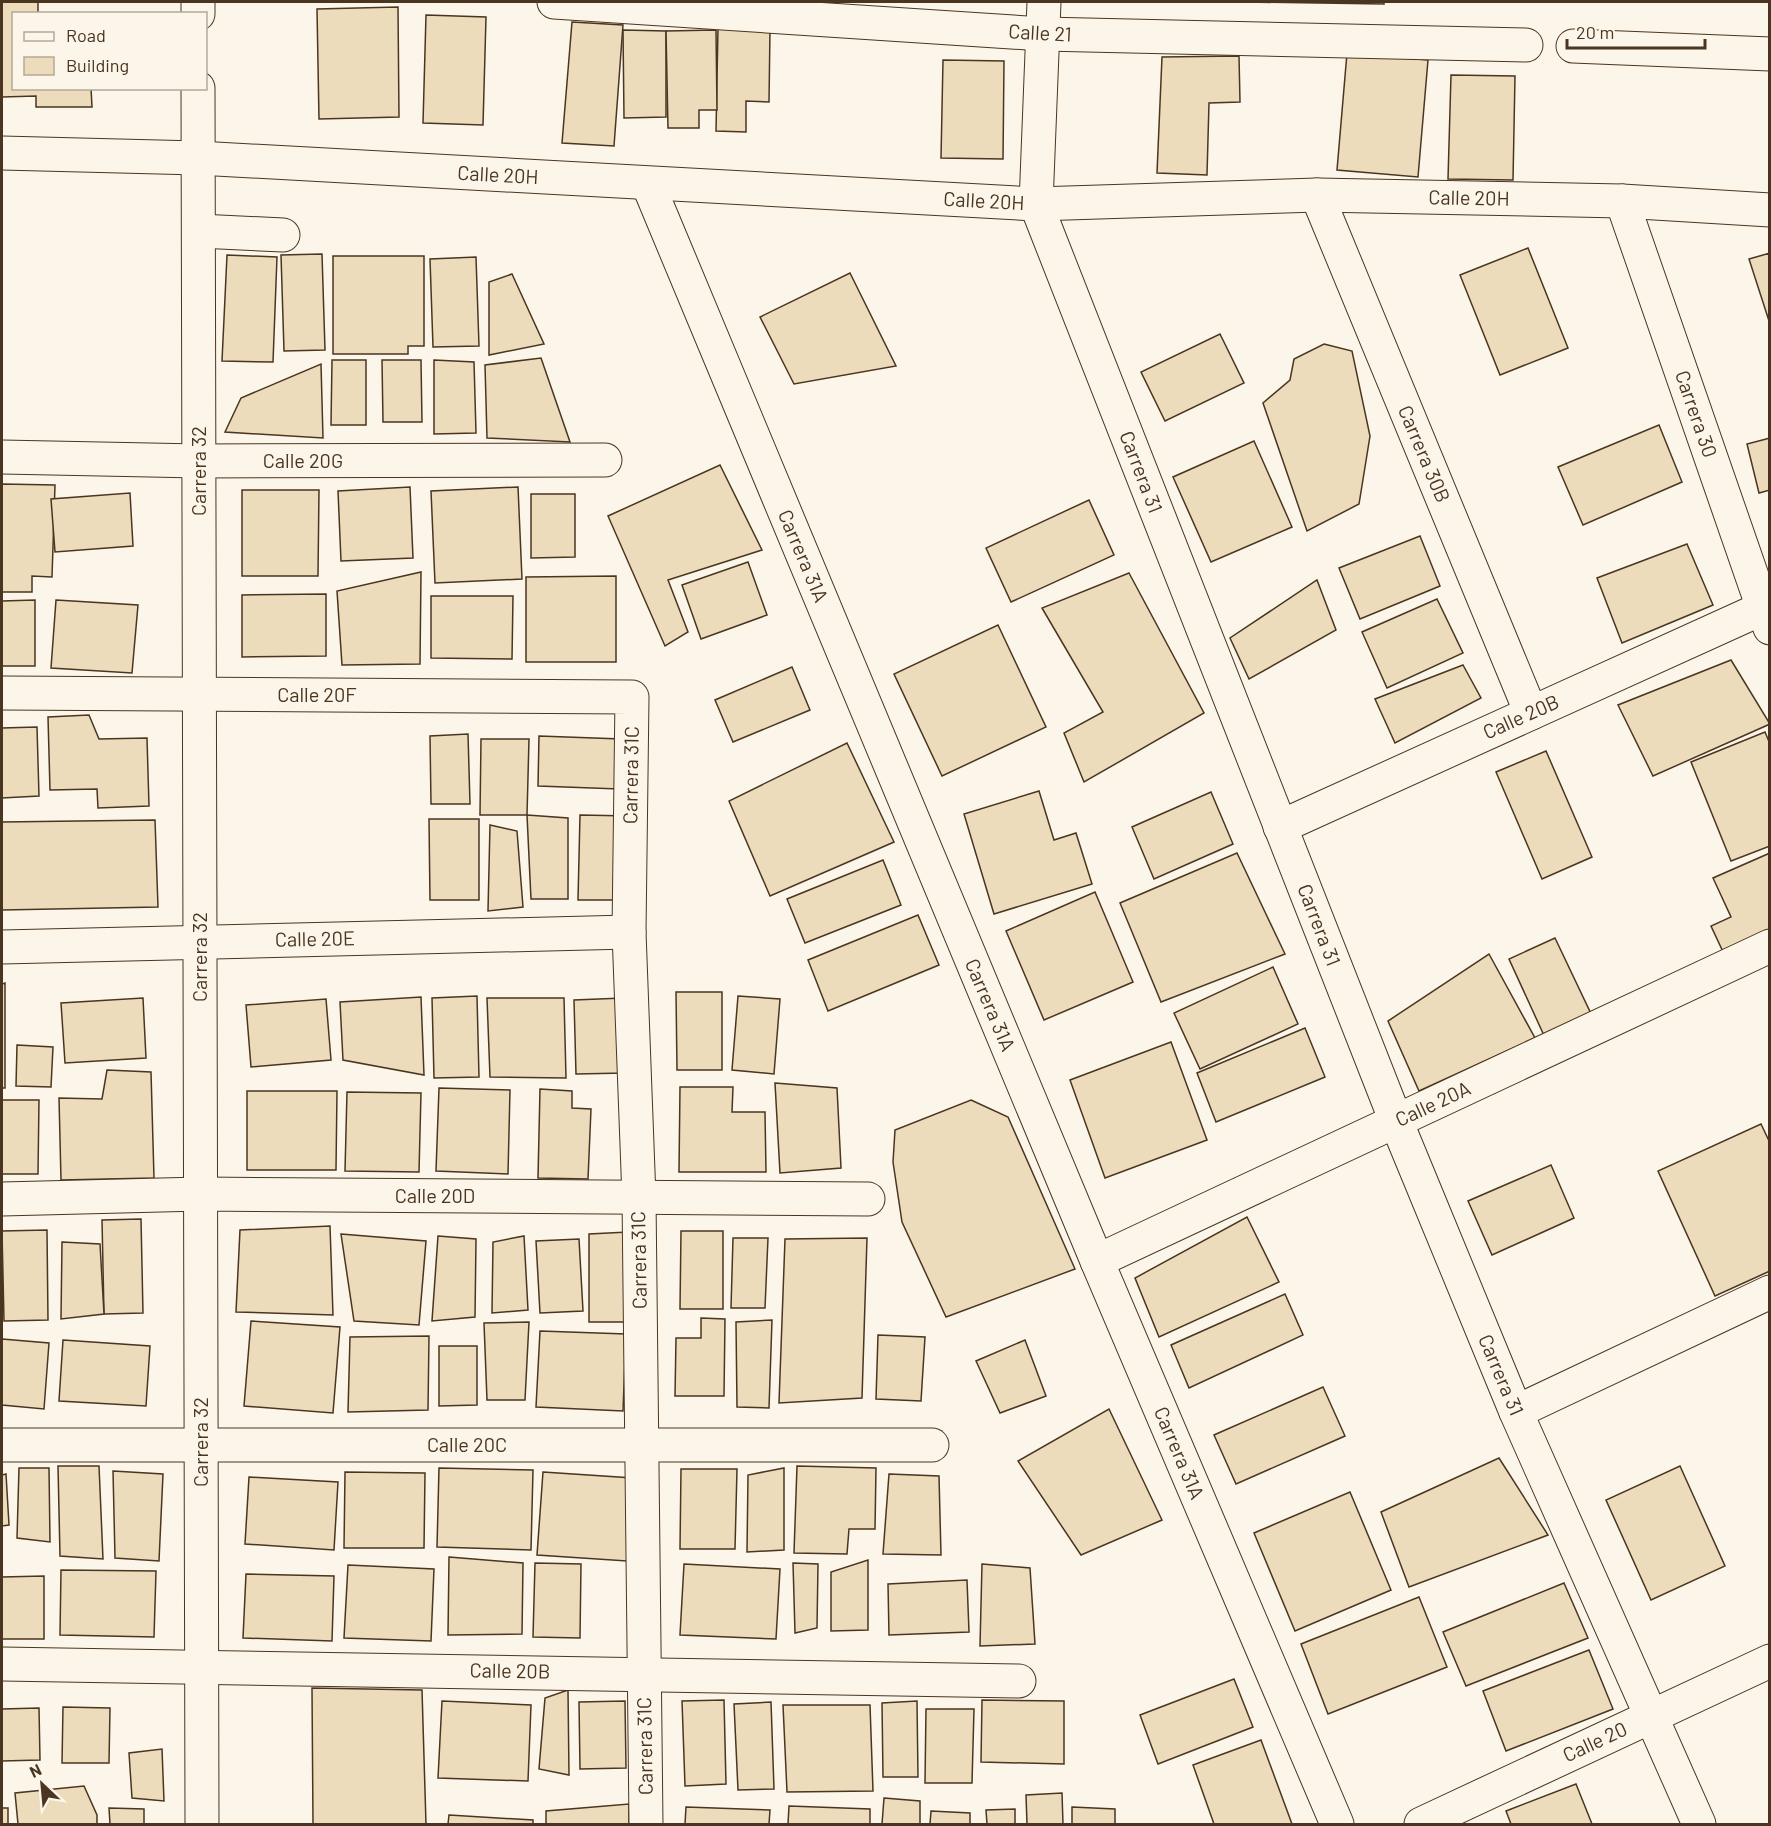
<svg xmlns="http://www.w3.org/2000/svg" width="1771" height="1826" font-family="Barlow,sans-serif">
<style>
.building{fill:#ecdcbc;stroke:#4a3520;stroke-width:1.5}
.lines{fill:none;stroke-linecap:round;stroke-linejoin:round}
.minor-casing{stroke:#4a3520;stroke-width:35}
.minor{stroke:#fbf6e9;stroke-width:33}
.labels{text-anchor:middle;stroke-width:4.5;stroke-linejoin:round;paint-order:stroke}
.street-label{font-size:20px;fill:#4a3520;stroke:#fbf6e9}
</style>
<rect width="100%" height="100%" fill="#fbf6e9"/>
<!-- building -->
<g class="building">
<polygon points="2,2 38,2 38,14 14,14 14,88 91,88 92,107 36,107 36,96 2,97"/>
<polygon points="1246,2 1384,2 1384,4"/>
<polygon points="398,7 399,117 319,119 317,9"/>
<polygon points="426,15 486,17 483,125 423,123"/>
<polygon points="572,22 623,25 614,146 562,143"/>
<polygon points="718,28 770,29 769,102 746,101 746,132 716,131"/>
<polygon points="623,30 666,31 666,117 624,118"/>
<polygon points="716,30 717,110 699,110 699,128 668,128 666,31"/>
<polygon points="1347,53 1428,60 1418,177 1337,170"/>
<polygon points="1239,56 1240,102 1209,103 1207,175 1157,173 1162,57"/>
<polygon points="943,60 1004,61 1003,159 941,158"/>
<polygon points="1451,75 1515,76 1513,180 1448,179"/>
<polygon points="1528,248 1568,348 1500,375 1460,275"/>
<polygon points="1770,253 1770,324 1749,259"/>
<polygon points="322,254 325,350 284,351 281,255"/>
<polygon points="227,255 277,257 273,362 222,361"/>
<polygon points="333,256 424,256 424,346 408,346 408,354 333,354"/>
<polygon points="476,257 479,346 433,347 430,259"/>
<polygon points="850,273 896,366 794,384 760,317"/>
<polygon points="512,274 544,344 489,355 489,282"/>
<polygon points="1220,334 1244,383 1165,421 1141,372"/>
<polygon points="1324,344 1352,351 1370,436 1359,504 1307,531 1263,403 1290,380 1294,359"/>
<polygon points="541,358 570,442 487,438 485,365"/>
<polygon points="332,360 366,360 366,425 331,425"/>
<polygon points="382,360 421,360 422,422 383,422"/>
<polygon points="434,360 474,362 476,433 434,434"/>
<polygon points="321,364 323,438 225,432 241,398"/>
<polygon points="1659,425 1682,482 1583,525 1558,467"/>
<polygon points="1770,438 1770,490 1759,493 1747,444"/>
<polygon points="1254,441 1292,527 1211,562 1173,477"/>
<polygon points="720,465 762,550 668,580 688,632 665,646 608,516"/>
<polygon points="2,484 55,485 52,577 32,576 32,592 2,592"/>
<polygon points="410,487 413,558 341,561 338,491"/>
<polygon points="518,487 522,579 435,583 431,491"/>
<polygon points="242,490 319,490 318,576 242,576"/>
<polygon points="130,493 133,546 55,552 51,499"/>
<polygon points="531,494 575,494 575,557 531,558"/>
<polygon points="1089,500 1114,555 1011,602 986,548"/>
<polygon points="1420,536 1440,586 1360,619 1339,568"/>
<polygon points="1687,544 1713,605 1622,643 1597,578"/>
<polygon points="748,562 767,615 701,639 682,585"/>
<polygon points="421,572 420,664 342,665 337,591"/>
<polygon points="1129,573 1204,713 1084,782 1064,733 1103,712 1042,608"/>
<polygon points="616,576 616,662 526,662 526,577"/>
<polygon points="1317,580 1336,630 1249,679 1230,638"/>
<polygon points="326,594 326,656 242,657 242,595"/>
<polygon points="431,596 513,596 512,659 431,658"/>
<polygon points="1437,599 1463,653 1387,688 1362,632"/>
<polygon points="35,600 35,666 2,666 2,601"/>
<polygon points="56,600 138,605 132,673 51,668"/>
<polygon points="998,625 1046,727 942,776 894,674"/>
<polygon points="1731,660 1770,724 1653,776 1618,705"/>
<polygon points="1463,665 1481,698 1395,743 1375,699"/>
<polygon points="792,667 810,710 733,742 715,700"/>
<polygon points="89,715 99,739 147,738 149,806 98,808 97,789 50,790 48,717"/>
<polygon points="37,727 39,796 2,798 2,728"/>
<polygon points="1765,732 1770,744 1770,846 1731,861 1691,762"/>
<polygon points="468,734 470,804 431,804 430,736"/>
<polygon points="539,736 621,739 619,789 538,786"/>
<polygon points="481,739 529,739 527,815 480,815"/>
<polygon points="847,743 894,842 770,896 729,801"/>
<polygon points="1546,751 1592,857 1542,879 1496,772"/>
<polygon points="1039,791 1054,840 1076,833 1092,884 994,914 964,814"/>
<polygon points="1211,792 1233,844 1154,879 1132,827"/>
<polygon points="527,815 568,818 568,899 531,899"/>
<polygon points="580,815 629,816 627,900 578,900"/>
<polygon points="429,819 479,819 479,900 430,900"/>
<polygon points="155,820 158,907 2,910 2,822"/>
<polygon points="490,825 517,831 523,907 488,911"/>
<polygon points="1237,853 1285,954 1161,1002 1120,903"/>
<polygon points="1770,853 1770,935 1725,956 1711,926 1731,917 1713,878"/>
<polygon points="883,860 901,905 805,943 787,899"/>
<polygon points="1095,892 1133,982 1044,1020 1006,931"/>
<polygon points="918,915 939,965 828,1011 808,960"/>
<polygon points="1555,938 1594,1020 1547,1042 1509,959"/>
<polygon points="1489,954 1535,1038 1419,1091 1388,1021"/>
<polygon points="1273,967 1298,1024 1200,1069 1174,1013"/>
<polygon points="5,983 5,1088 2,1088 2,984"/>
<polygon points="676,992 722,992 722,1070 677,1070"/>
<polygon points="477,996 479,1077 434,1078 432,998"/>
<polygon points="738,996 780,999 774,1074 732,1070"/>
<polygon points="421,997 424,1075 343,1060 340,1002"/>
<polygon points="143,998 146,1058 65,1063 61,1003"/>
<polygon points="487,998 564,998 566,1078 490,1077"/>
<polygon points="623,998 625,1073 576,1074 574,1000"/>
<polygon points="326,999 331,1060 251,1067 246,1005"/>
<polygon points="1305,1028 1325,1077 1216,1122 1197,1073"/>
<polygon points="1171,1042 1207,1140 1105,1178 1070,1080"/>
<polygon points="17,1045 53,1047 51,1087 16,1086"/>
<polygon points="107,1070 151,1072 154,1178 61,1180 59,1098 102,1099"/>
<polygon points="775,1083 837,1088 841,1168 780,1173"/>
<polygon points="680,1087 733,1087 732,1112 765,1112 766,1172 679,1172"/>
<polygon points="439,1088 510,1090 508,1174 436,1171"/>
<polygon points="540,1089 572,1091 572,1108 591,1109 588,1179 538,1178"/>
<polygon points="247,1091 337,1091 336,1170 247,1170"/>
<polygon points="347,1092 421,1093 419,1172 345,1171"/>
<polygon points="2,1100 39,1100 38,1174 2,1174"/>
<polygon points="971,1100 1008,1117 1075,1269 946,1317 902,1222 893,1162 895,1130"/>
<polygon points="1761,1124 1770,1143 1770,1271 1715,1296 1658,1171"/>
<polygon points="1551,1165 1574,1218 1492,1255 1468,1201"/>
<polygon points="1247,1217 1279,1282 1159,1337 1135,1278"/>
<polygon points="141,1219 143,1313 104,1314 102,1220"/>
<polygon points="330,1226 333,1315 236,1312 240,1230"/>
<polygon points="47,1230 48,1320 4,1321 2,1231"/>
<polygon points="681,1231 723,1231 723,1309 680,1309"/>
<polygon points="628,1232 632,1322 589,1322 589,1234"/>
<polygon points="341,1234 426,1241 419,1325 354,1321"/>
<polygon points="438,1236 476,1239 475,1317 432,1321"/>
<polygon points="524,1236 528,1310 492,1313 493,1242"/>
<polygon points="733,1238 768,1238 765,1308 731,1308"/>
<polygon points="867,1238 862,1398 779,1403 785,1239"/>
<polygon points="579,1239 583,1311 540,1313 536,1241"/>
<polygon points="62,1242 100,1244 104,1314 61,1319"/>
<polygon points="1285,1294 1303,1335 1189,1388 1171,1345"/>
<polygon points="701,1318 725,1319 724,1396 675,1396 676,1338 701,1338"/>
<polygon points="772,1320 769,1408 737,1407 736,1322"/>
<polygon points="251,1321 340,1327 333,1413 244,1406"/>
<polygon points="529,1322 525,1400 487,1400 484,1323"/>
<polygon points="540,1331 626,1334 623,1411 536,1407"/>
<polygon points="878,1335 925,1337 921,1401 876,1399"/>
<polygon points="429,1336 428,1410 348,1412 350,1337"/>
<polygon points="2,1339 49,1343 44,1409 2,1405"/>
<polygon points="63,1340 150,1346 146,1406 59,1401"/>
<polygon points="1025,1340 1046,1396 1000,1413 976,1361"/>
<polygon points="439,1346 477,1346 477,1405 439,1406"/>
<polygon points="1323,1387 1345,1436 1236,1484 1214,1435"/>
<polygon points="1109,1409 1162,1520 1081,1555 1018,1461"/>
<polygon points="1499,1458 1548,1535 1409,1587 1381,1512"/>
<polygon points="58,1466 99,1466 103,1559 60,1556"/>
<polygon points="797,1466 876,1468 875,1529 849,1529 847,1554 794,1553"/>
<polygon points="1680,1466 1725,1566 1651,1600 1606,1500"/>
<polygon points="19,1468 49,1468 50,1542 17,1538"/>
<polygon points="439,1468 533,1470 531,1550 437,1547"/>
<polygon points="784,1468 784,1550 747,1552 748,1475"/>
<polygon points="681,1469 737,1469 735,1549 680,1549"/>
<polygon points="113,1471 163,1474 159,1561 115,1558"/>
<polygon points="345,1472 425,1473 424,1548 344,1548"/>
<polygon points="543,1472 633,1478 627,1561 537,1555"/>
<polygon points="6,1474 9,1525 2,1526 2,1475"/>
<polygon points="889,1474 939,1476 941,1555 883,1554"/>
<polygon points="249,1477 338,1482 334,1550 245,1544"/>
<polygon points="1350,1492 1391,1590 1295,1631 1254,1533"/>
<polygon points="449,1557 523,1563 522,1634 448,1635"/>
<polygon points="868,1560 868,1630 831,1631 831,1572"/>
<polygon points="535,1563 581,1564 580,1638 533,1637"/>
<polygon points="793,1563 818,1564 817,1628 795,1633"/>
<polygon points="684,1564 780,1569 776,1639 680,1635"/>
<polygon points="982,1564 1030,1568 1035,1644 980,1646"/>
<polygon points="348,1565 434,1569 431,1641 344,1638"/>
<polygon points="61,1570 156,1571 154,1637 60,1635"/>
<polygon points="246,1574 334,1576 332,1641 243,1638"/>
<polygon points="44,1576 44,1639 2,1639 2,1577"/>
<polygon points="967,1580 969,1632 889,1635 888,1584"/>
<polygon points="1564,1583 1588,1638 1466,1686 1443,1632"/>
<polygon points="1419,1597 1447,1667 1328,1714 1301,1644"/>
<polygon points="1589,1650 1613,1709 1506,1751 1483,1691"/>
<polygon points="1234,1679 1253,1727 1158,1764 1140,1715"/>
<polygon points="312,1688 422,1690 426,1824 313,1824"/>
<polygon points="568,1690 569,1775 539,1769 545,1698"/>
<polygon points="724,1700 726,1784 685,1786 682,1701"/>
<polygon points="982,1700 1064,1701 1064,1764 981,1762"/>
<polygon points="442,1701 531,1705 528,1781 438,1778"/>
<polygon points="625,1701 626,1768 580,1769 579,1702"/>
<polygon points="917,1701 918,1777 883,1777 882,1703"/>
<polygon points="771,1702 774,1789 738,1790 734,1704"/>
<polygon points="783,1705 870,1705 873,1791 787,1792"/>
<polygon points="63,1707 110,1708 109,1763 62,1763"/>
<polygon points="39,1708 40,1760 2,1761 2,1709"/>
<polygon points="926,1709 974,1709 972,1783 925,1783"/>
<polygon points="1261,1740 1292,1824 1214,1824 1193,1765"/>
<polygon points="162,1749 164,1801 132,1798 129,1753"/>
<polygon points="1576,1784 1592,1824 1511,1824 1506,1811"/>
<polygon points="84,1786 97,1815 97,1824 18,1824 15,1793"/>
<polygon points="1062,1793 1063,1824 1027,1824 1026,1795"/>
<polygon points="884,1798 920,1801 920,1824 882,1824"/>
<polygon points="629,1804 629,1824 546,1824 546,1811"/>
<polygon points="789,1806 870,1809 870,1824 788,1824"/>
<polygon points="686,1807 770,1810 769,1824 685,1824"/>
<polygon points="1072,1807 1115,1809 1115,1824 1072,1824"/>
<rect x="2" y="1808" width="6" height="16"/>
<polygon points="109,1808 144,1809 144,1824 110,1824"/>
<polygon points="1015,1809 1015,1824 987,1824 986,1810"/>
<polygon points="931,1811 970,1813 970,1824 930,1824"/>
<polygon points="449,1815 533,1820 533,1824 448,1824"/>
</g>
<g class="lines">
<!-- minor casing -->
<g class="minor-casing">
<g id="minor">
<polyline points="198,2 198,14"/>
<polyline points="554,2 1043,34 1526,45"/>
<polyline points="1044,2 1036,204 1396,1121 1516,1412 1699,1824"/>
<polyline points="1573,46 1770,54"/>
<polyline points="198,88 202,1824"/>
<polyline points="2,153 198,158 1036,204 1317,195 1622,201 1770,210"/>
<polyline points="648,184 1097,1261 1337,1824"/>
<polyline points="1317,195 1531,713"/>
<polyline points="1622,201 1770,628"/>
<polyline points="199,231 283,235"/>
<polyline points="2,457 199,461 605,460"/>
<polyline points="2,693 632,697 629,932 639,1198 646,1824"/>
<polyline points="1280,827 1763,608"/>
<polyline points="2,947 629,932"/>
<polyline points="2,1199 201,1194 868,1199"/>
<polyline points="1097,1261 1770,946"/>
<polyline points="1516,1412 1770,1292"/>
<polyline points="2,1445 932,1445"/>
<polyline points="2,1664 1019,1681"/>
<polyline points="1421,1824 1770,1661"/>
</g>
</g>
<!-- minor -->
<use href="#minor" class="minor"/>
</g>
<g class="labels">
<!-- street labels -->
<g class="street-label">
<text transform="translate(1040 33) rotate(3)" y="7">Calle 21</text>
<text transform="translate(498 175) rotate(3)" y="7">Calle 20H</text>
<text transform="translate(1469 198) rotate(1)" y="7">Calle 20H</text>
<text transform="translate(984 201) rotate(3)" y="7">Calle 20H</text>
<text transform="translate(1696 414) rotate(71)" y="7">Carrera 30</text>
<text transform="translate(1424 454) rotate(67)" y="7">Carrera 30B</text>
<text x="303" y="468">Calle 20G</text>
<text transform="translate(199 471) rotate(-90)" y="7">Carrera 32</text>
<text transform="translate(1141 472) rotate(69)" y="7">Carrera 31</text>
<text transform="translate(803 556) rotate(67)" y="7">Carrera 31A</text>
<text x="317" y="702">Calle 20F</text>
<text transform="translate(1521 717) rotate(-24)" y="7">Calle 20B</text>
<text transform="translate(631 775) rotate(-89)" y="7">Carrera 31C</text>
<text transform="translate(1319 925) rotate(69)" y="7">Carrera 31</text>
<text transform="translate(315 939) rotate(-1)" y="7">Calle 20E</text>
<text transform="translate(200 957) rotate(-90)" y="7">Carrera 32</text>
<text transform="translate(990 1005) rotate(67)" y="7">Carrera 31A</text>
<text transform="translate(1433 1104) rotate(-25)" y="7">Calle 20A</text>
<text x="435" y="1203">Calle 20D</text>
<text transform="translate(639 1260) rotate(-91)" y="7">Carrera 31C</text>
<text transform="translate(1501 1375) rotate(67)" y="7">Carrera 31</text>
<text transform="translate(201 1442) rotate(-90)" y="7">Carrera 32</text>
<text x="467" y="1452">Calle 20C</text>
<text transform="translate(1179 1453) rotate(67)" y="7">Carrera 31A</text>
<text transform="translate(510 1671) rotate(1)" y="7">Calle 20B</text>
<text transform="translate(1595 1742) rotate(-25)" y="7">Calle 20</text>
<text transform="translate(645 1746) rotate(-91)" y="7">Carrera 31C</text>
</g>
</g>
<!-- border -->
<rect width="1771" height="1826" fill="none" stroke="#4a3520" stroke-width="6"/>
<!-- legend -->
<rect x="12" y="12" width="195" height="78" fill="#fbf6e9" stroke="#b4a999" stroke-width="1.5"/>
<rect x="24" y="32" width="30" height="9" fill="#fbf6e9" stroke="#b4a999" stroke-width="1.5"/>
<text x="66" y="42" font-size="18" fill="#4a3520">Road</text>
<rect x="24" y="57" width="30" height="18" fill="#ecdcbc" stroke="#b4a999" stroke-width="1.5"/>
<text x="66" y="72" font-size="18" fill="#4a3520">Building</text>
<!-- north arrow -->
<g transform="translate(42 1784) rotate(334)" stroke="#fbf6e9" stroke-width="4.5" paint-order="stroke">
<path d="M0-4.5L10 22L0 15L-10 22Z" fill="#4a3520"/>
<text y="-9" font-size="16" font-weight="bold" text-anchor="middle" fill="#4a3520">N</text>
</g>
<!-- scale -->
<path d="M1567 39v9h138v-9" fill="none" stroke="#4a3520" stroke-width="3"/>
<text x="1576" y="39" font-size="18" fill="#4a3520" stroke="#fbf6e9" stroke-width="4.5" paint-order="stroke">20 m</text>
</svg>
